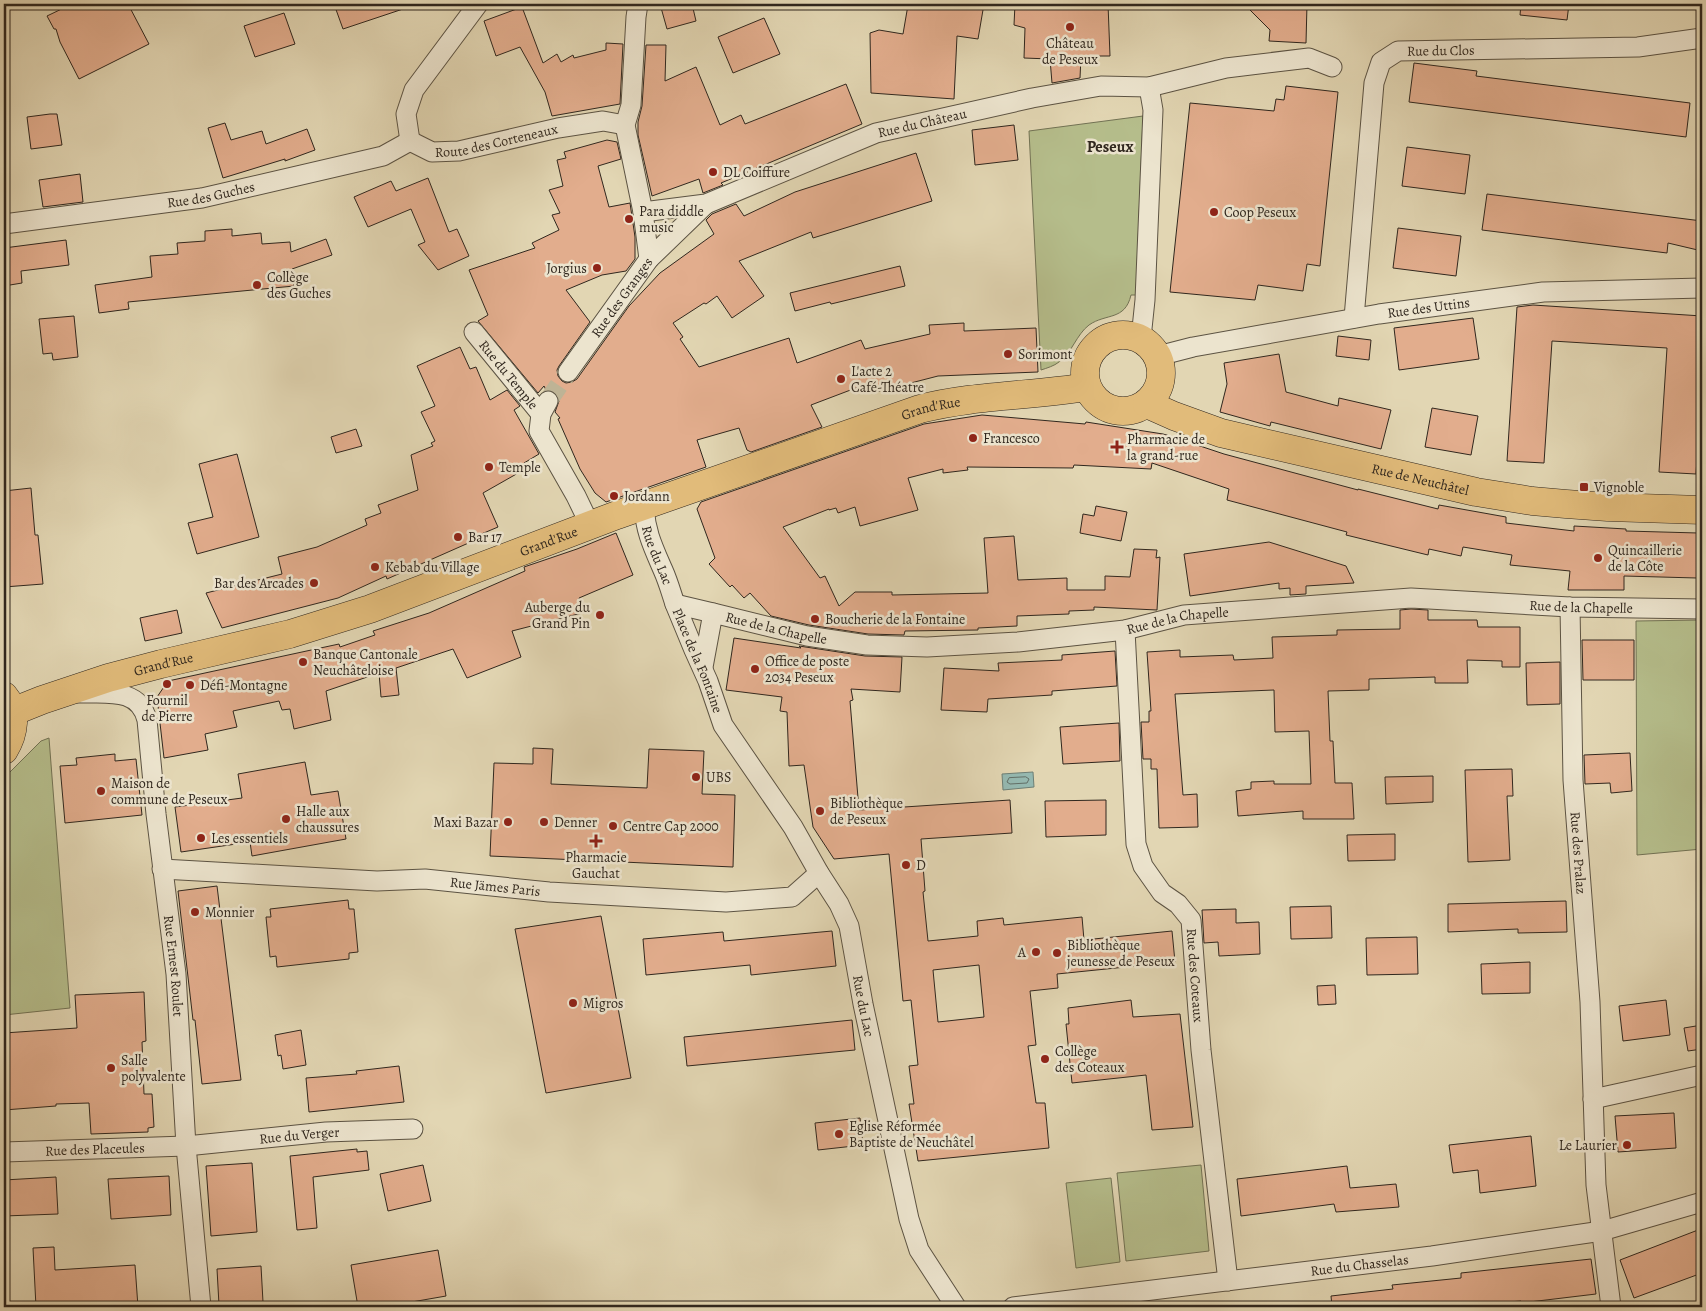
<svg xmlns="http://www.w3.org/2000/svg" width="1706" height="1311" font-family="Alegreya,serif">
<style>
.green{fill:#b5bd8b;stroke:#727254}
.water{fill:#95b9b1;stroke:#6d7f76}
.lines{fill:none;stroke-linecap:round;stroke-linejoin:round}
.shore{stroke:#627068;stroke-width:1}
.building{fill:#e2ad8d;stroke:#30271e;fill-rule:evenodd}
.minor-tunnel{stroke:#beb395;stroke-width:19;stroke-dasharray:19 9;stroke-linecap:butt}
.minor-casing{stroke:#5c5343;stroke-width:21}
.primary-casing{stroke:#30271e;stroke-width:29}
.minor{stroke:#ece4ce;stroke-width:19}
.primary{stroke:#e1bb7a;stroke-width:28}
.poi-dot{fill:#8f2418;stroke:#ece4ce;stroke-width:2}
.labels{text-anchor:middle;stroke-width:5;stroke-linejoin:round;paint-order:stroke}
.poi-label{font-size:14px;fill:#30271e;stroke:#ece4ce;text-anchor:start}
.street-label{font-size:14px;fill:#30271e;stroke:#ece4ce}
.quarter-label{font-size:16px;font-weight:bold;fill:#30271e;stroke:#ece4ce}
</style>
<rect width="100%" height="100%" fill="#e2d6b3"/>
<filter id="stains"><feTurbulence type="fractalNoise" baseFrequency=".004" numOctaves="4"/><feColorMatrix values="0 0 0 0 .2 0 0 0 0 .09 0 0 0 0 .02 0 0 0 .5 -.17"/></filter>
<radialGradient id="worn" r=".72"><stop offset=".6" stop-color="#630" stop-opacity="0"/><stop offset="1" stop-color="#630" stop-opacity=".3"/></radialGradient>
<!-- green -->
<g class="green">
<path d="M1143,116L1136,295H1131C1125,321 1106,313 1089,325C1076,335 1072,353 1059,362C1054,366 1047,368 1041,370L1029,131Z"/>
<polygon points="1702,620 1702,849 1637,855 1636,621"/>
<polygon points="49,738 70,1008 4,1015 4,778 41,741"/>
<polygon points="1201,1165 1209,1251 1126,1261 1117,1173"/>
<polygon points="1111,1178 1120,1262 1076,1268 1066,1183"/>
</g>
<!-- water -->
<polygon class="water" points="1033,772 1034,787 1003,790 1002,774"/>
<g class="lines">
<!-- shore -->
<polygon class="shore" points="1026,777 1029,779 1027,783 1010,784 1007,782 1009,778"/>
</g>
<!-- building -->
<g class="building">
<polygon points="72,4 128,4 149,44 79,79 60,42 56,29 54,29 47,16"/>
<polygon points="334,4 408,4 409,7 343,29"/>
<polygon points="660,4 692,4 696,21 667,29"/>
<polygon points="935,4 984,4 978,39 957,36 954,99 871,93 870,33 879,30 903,34 908,5"/>
<polygon points="1015,4 1108,4 1110,56 1081,56 1080,78 1052,83 1050,59 1024,58 1025,28 1014,25"/>
<polygon points="1244,4 1307,4 1306,43 1269,41 1270,30"/>
<polygon points="1521,4 1569,4 1567,20 1520,15"/>
<polygon points="522,7 543,63 557,54 561,62 573,55 574,58 606,50 606,43 623,44 620,104 552,116 545,92 520,47 496,56 484,21"/>
<polygon points="284,13 295,44 255,57 244,26"/>
<polygon points="764,18 780,54 733,73 718,37"/>
<polygon points="646,45 666,45 665,81 696,67 720,125 741,115 745,124 846,84 862,124 721,183 723,185 703,193 699,179 652,196 638,135 638,122 642,106"/>
<polygon points="1414,63 1477,71 1476,76 1690,103 1686,137 1409,102"/>
<polygon points="1286,86 1338,92 1320,266 1307,264 1303,291 1258,285 1255,300 1170,292 1190,103 1274,111 1276,99 1284,100"/>
<polygon points="50,114 57,114 62,145 31,149 27,117"/>
<polygon points="225,123 231,140 262,131 266,144 307,129 315,150 285,161 285,159 223,178 208,128"/>
<polygon points="1014,125 1018,160 975,165 972,130"/>
<polygon points="607,140 617,142 621,159 598,166 609,207 630,203 635,237 635,259 626,271 602,275 566,290 590,322 559,366 557,370 558,376 562,381 566,383 572,382 577,379 629,306 660,273 714,234 706,220 712,214 736,204 744,216 795,192 916,153 932,201 813,238 811,232 739,261 764,296 732,318 717,296 706,304 704,303 673,323 683,337 680,339 699,367 789,338 797,363 861,340 865,349 930,334 929,325 964,323 964,331 1036,328 1038,372 938,376 872,393 869,383 811,405 822,427 751,452 747,450 739,428 697,440 706,467 606,502 595,493 580,469 558,419 560,418 555,412 559,401 557,395 553,391 546,390 544,386 538,393 478,321 488,315 469,270 535,248 532,243 559,230 552,215 560,213 549,190 563,186 557,160 566,158 564,152"/>
<polygon points="1407,147 1470,155 1465,194 1402,186"/>
<polygon points="80,174 83,202 43,207 39,180"/>
<polygon points="428,178 449,232 457,229 469,256 438,270 418,245 425,242 411,209 368,227 354,197 391,181 396,191"/>
<polygon points="1487,194 1702,221 1702,251 1668,243 1667,253 1482,230"/>
<polygon points="1398,228 1461,236 1456,276 1393,268"/>
<polygon points="232,229 232,236 261,233 262,244 290,242 291,252 326,239 332,255 292,269 294,286 128,302 129,309 99,313 95,285 152,277 150,256 178,254 177,243 205,241 205,231"/>
<polygon points="66,240 69,265 21,271 22,283 4,286 4,248"/>
<polygon points="900,266 905,286 831,304 830,302 795,311 790,293"/>
<polygon points="1533,305 1702,316 1702,381 1696,474 1659,472 1667,348 1552,341 1544,463 1507,461 1517,307"/>
<polygon points="74,316 78,357 53,360 52,353 43,354 39,319"/>
<polygon points="1473,318 1479,359 1399,370 1394,328"/>
<polygon points="1338,336 1371,340 1369,360 1336,356"/>
<polygon points="460,347 470,369 476,367 490,400 507,390 520,406 514,410 539,454 524,463 527,468 483,493 498,527 472,538 473,541 387,579 386,576 338,598 222,628 206,593 282,574 278,557 317,547 367,525 365,519 381,513 378,505 418,490 411,455 433,446 431,443 435,441 421,412 435,406 417,366"/>
<polygon points="1279,354 1286,392 1338,406 1339,398 1391,410 1381,449 1271,422 1270,426 1220,412 1227,384 1224,363"/>
<polygon points="1432,408 1478,416 1471,455 1425,447"/>
<polygon points="982,415 1085,424 1086,422 1163,434 1195,443 1194,444 1224,454 1358,490 1358,489 1438,509 1439,505 1506,517 1506,523 1574,531 1574,526 1626,529 1626,531 1698,533 1697,537 1702,537 1702,567 1697,567 1697,578 1624,576 1624,590 1568,590 1570,571 1510,565 1512,555 1463,547 1461,556 1429,549 1428,555 1346,535 1347,532 1227,500 1229,489 1152,463 1151,469 1074,465 1073,468 967,467 968,470 943,473 943,469 908,478 918,510 860,526 855,507 838,513 836,508 829,510 829,509 783,527 820,578 825,576 839,606 855,592 892,592 892,595 988,593 984,538 1014,536 1018,580 1067,578 1067,590 1105,590 1105,576 1130,577 1134,549 1157,550 1156,558 1160,557 1157,610 1094,607 1094,610 1069,611 1069,614 1017,616 1017,626 978,628 978,630 905,631 904,635 868,634 809,625 771,616 750,593 744,598 732,585 730,587 709,564 715,558 697,509 701,502 924,424"/>
<polygon points="356,429 362,446 336,453 331,437"/>
<polygon points="237,454 259,537 197,554 188,523 213,517 199,464"/>
<polygon points="31,488 35,535 38,535 43,584 4,587 4,491"/>
<polygon points="1096,506 1127,512 1121,541 1080,533 1083,514 1094,516"/>
<polygon points="616,533 633,575 579,598 582,613 512,631 521,657 467,678 453,649 396,668 399,695 381,697 379,673 326,691 331,720 294,729 290,709 282,710 279,701 233,711 237,727 205,734 208,750 164,758 157,697 168,681 339,644 340,647 375,635 373,631 429,613 525,571 524,567 577,549"/>
<polygon points="1269,542 1346,566 1354,583 1306,586 1306,594 1290,595 1290,588 1279,589 1279,583 1190,596 1184,554"/>
<polygon points="1411,609 1428,610 1428,620 1477,620 1478,627 1520,627 1520,667 1502,667 1502,661 1467,660 1468,683 1435,683 1435,677 1369,679 1369,690 1328,691 1330,741 1333,741 1335,783 1352,783 1354,819 1303,819 1303,811 1238,816 1236,791 1251,789 1251,782 1274,781 1274,784 1311,784 1309,731 1275,732 1274,690 1175,694 1183,795 1197,794 1198,827 1159,828 1157,769 1151,769 1151,759 1143,759 1141,722 1149,722 1149,711 1151,711 1147,652 1180,650 1180,657 1233,655 1234,660 1273,658 1272,637 1337,635 1337,630 1400,629 1400,610"/>
<polygon points="177,610 182,633 145,641 140,618"/>
<path d="M734,638L801,648L799,646L865,656L902,657L900,692L851,689L853,700L850,701L859,810L1010,800L1012,833L921,839L925,891L923,892L928,941L978,936L977,921L1003,918L1004,925L1082,917L1084,940L1172,931L1175,962L1057,974L1058,988L1030,991L1036,1045L1028,1046L1036,1103H1045L1049,1148L918,1161L909,1104H914L909,1066L918,1065L911,1000L903,1001L889,854L834,859L813,827L804,765L789,766L787,712L780,711L782,697L726,690ZM979,965L984,1017L938,1022L933,970Z"/>
<polygon points="1582,640 1634,640 1634,680 1583,680"/>
<polygon points="1115,651 1117,686 1052,691 1052,695 988,699 987,712 941,710 944,668 999,671 998,663 1062,660 1062,655"/>
<polygon points="1560,662 1560,704 1527,705 1526,663"/>
<polygon points="1119,723 1120,761 1063,764 1060,727"/>
<polygon points="533,748 553,749 551,784 647,788 649,749 704,751 702,794 735,795 733,867 490,856 494,763 533,764"/>
<polygon points="1630,753 1632,791 1611,793 1610,783 1585,784 1584,755"/>
<polygon points="115,754 115,761 136,759 142,815 65,823 60,766 77,765 76,758"/>
<polygon points="305,762 311,795 338,791 346,839 252,856 250,842 181,852 175,807 242,798 238,774"/>
<polygon points="1512,769 1513,796 1507,796 1510,860 1468,862 1465,770"/>
<polygon points="1433,776 1433,802 1386,804 1385,777"/>
<polygon points="1106,800 1106,835 1046,837 1045,801"/>
<polygon points="1395,834 1395,860 1348,861 1347,835"/>
<polygon points="217,886 241,1080 202,1084 195,1020 193,1020 178,891"/>
<polygon points="348,900 349,909 354,909 358,952 349,953 349,959 277,967 276,956 270,957 266,917 271,917 270,909"/>
<polygon points="1566,901 1567,932 1518,933 1518,929 1448,932 1448,904"/>
<polygon points="1331,906 1332,938 1291,939 1290,907"/>
<polygon points="1236,909 1236,923 1259,922 1260,954 1219,956 1218,942 1204,943 1202,910"/>
<polygon points="601,916 631,1078 546,1093 515,929"/>
<polygon points="832,931 836,966 751,975 750,965 646,975 643,939 723,932 724,941"/>
<polygon points="1417,937 1418,974 1367,975 1366,938"/>
<polygon points="1530,962 1530,993 1482,994 1481,964"/>
<polygon points="1335,985 1336,1004 1318,1005 1317,986"/>
<polygon points="144,992 146,1041 142,1042 144,1094 152,1094 154,1127 148,1128 148,1132 91,1134 89,1103 56,1104 56,1106 4,1110 4,1033 77,1028 75,995"/>
<polygon points="1131,1000 1133,1017 1180,1014 1193,1127 1152,1130 1146,1075 1072,1083 1066,1024 1069,1024 1068,1008"/>
<polygon points="1666,1000 1670,1035 1623,1041 1619,1006"/>
<polygon points="852,1020 855,1050 687,1066 684,1037"/>
<polygon points="1702,1025 1702,1049 1688,1051 1684,1028"/>
<polygon points="301,1030 306,1065 283,1069 281,1055 278,1056 275,1035"/>
<polygon points="399,1066 404,1102 309,1112 306,1078 357,1074 356,1071"/>
<polygon points="1674,1113 1676,1148 1618,1152 1615,1116"/>
<polygon points="860,1118 863,1145 818,1150 815,1123"/>
<polygon points="1531,1136 1536,1186 1480,1193 1478,1170 1453,1173 1449,1145"/>
<polygon points="357,1149 357,1152 367,1151 369,1170 313,1177 317,1228 297,1230 290,1156"/>
<polygon points="252,1163 257,1232 211,1236 206,1166"/>
<polygon points="423,1165 431,1201 388,1211 380,1174"/>
<polygon points="1347,1166 1350,1188 1396,1184 1399,1207 1336,1212 1334,1204 1241,1216 1237,1179"/>
<polygon points="169,1176 171,1215 111,1219 108,1179"/>
<polygon points="56,1177 58,1214 4,1216 4,1180"/>
<polygon points="1698,1230 1702,1241 1702,1273 1634,1298 1620,1260"/>
<polygon points="54,1247 55,1270 135,1265 138,1307 36,1307 33,1248"/>
<polygon points="438,1250 446,1296 383,1307 358,1307 351,1265"/>
<polygon points="1591,1259 1596,1294 1521,1303 1521,1301 1446,1307 1332,1307 1331,1296 1393,1289 1392,1285 1461,1278 1461,1273"/>
<polygon points="261,1266 263,1302 219,1305 217,1269"/>
</g>
<g class="lines">
<!-- minor-tunnel -->
<polyline class="minor-tunnel" points="548,401 568,372"/>
<!-- minor casing -->
<g class="minor-casing">
<g id="minor">
<polyline points="638,4 636,17 631,105 625,125 643,212 649,259"/>
<path id="s1" d="M410,141L432,152L459,151L558,128L603,121L625,125"/>
<polyline points="410,141 406,114 414,90 478,4"/>
<path id="s2" d="M643,212L706,204L876,133L1032,98L1101,86L1149,87L1226,68L1309,58L1332,67"/>
<path id="s3" d="M4,224L202,198L383,156L410,141"/>
<path id="s4" d="M1354,318L1374,83L1381,62L1398,51L1638,47L1702,38"/>
<path id="s5" d="M474,332L541,414"/>
<polyline points="1141,338 1145,300 1153,110 1149,87"/>
<path id="s6" d="M1158,356L1193,347L1379,314L1543,292L1702,288"/>
<path id="s7" d="M568,372L649,259L706,204"/>
<polyline points="548,401 541,414 539,431 576,496 590,525"/>
<path id="s8" d="M644,505C645,531 653,547 663,570C668,581 671,592 675,604"/>
<path id="s9" d="M1570,607L1573,780L1590,1002L1596,1185L1611,1307"/>
<path id="s10" d="M713,613L675,604L694,650L708,681L723,725L793,827L819,873L839,904L849,926L863,1004L909,1219L919,1250L956,1307"/>
<path id="s11" d="M1125,630L1136,844L1143,866L1162,893L1178,904L1191,920L1201,1050L1228,1281"/>
<path id="s12" d="M703,667L713,613L807,636L867,645L927,647L1018,642L1125,630L1184,615L1411,598L1570,607L1702,609"/>
<path id="s13" d="M79,693C106,694 139,687 147,720L156,814L176,974L186,1146L201,1307"/>
<path id="s14" d="M162,869L377,881L425,879L549,892L726,902L792,897L819,873"/>
<polyline points="1593,1099 1702,1075"/>
<path id="s15" d="M4,1152L186,1146L326,1132L413,1129"/>
<path id="s16" d="M1013,1307L1432,1256L1602,1231L1702,1202"/>
</g>
</g>
<!-- primary casing -->
<g class="primary-casing">
<g id="primary">
<circle cx="1123" cy="373" r="38"/>
<path id="s17" d="M1147,404L1174,416L1221,433L1476,492L1532,501L1566,504L1608,507L1702,510"/>
<path d="M4,696C18,712 14,734 4,750"/>
<path id="s18" d="M12,712L42,700L108,678L161,664L290,634L370,609L617,515L920,409C974,395 1031,396 1087,387"/>
</g>
</g>
<!-- minor -->
<use href="#minor" class="minor"/>
<!-- primary -->
<use href="#primary" class="primary"/>
</g>
<!-- markers -->
<g class="poi-dot">
<circle cx="1070" cy="27" r="5"/>
<circle cx="713" cy="172" r="5"/>
<circle cx="1214" cy="212" r="5"/>
<circle cx="629" cy="219" r="5"/>
<circle cx="597" cy="268" r="5"/>
<circle cx="257" cy="285" r="5"/>
<circle cx="1008" cy="354" r="5"/>
<circle cx="841" cy="379" r="5"/>
<circle cx="973" cy="438" r="5"/>
<path d="M1114.5 439.5h5v5h5v5h-5v5h-5v-5h-5v-5h5z"/>
<circle cx="489" cy="467" r="5"/>
<rect x="1579" y="482" width="10" height="10" rx="2.5"/>
<circle cx="614" cy="496" r="5"/>
<circle cx="458" cy="537" r="5"/>
<circle cx="1598" cy="558" r="5"/>
<circle cx="375" cy="567" r="5"/>
<circle cx="314" cy="583" r="5"/>
<circle cx="600" cy="615" r="5"/>
<circle cx="815" cy="619" r="5"/>
<circle cx="303" cy="662" r="5"/>
<circle cx="755" cy="669" r="5"/>
<circle cx="167" cy="684" r="5"/>
<circle cx="190" cy="685" r="5"/>
<circle cx="696" cy="777" r="5"/>
<circle cx="101" cy="791" r="5"/>
<circle cx="820" cy="811" r="5"/>
<circle cx="286" cy="819" r="5"/>
<circle cx="508" cy="822" r="5"/>
<circle cx="544" cy="822" r="5"/>
<circle cx="613" cy="826" r="5"/>
<circle cx="201" cy="838" r="5"/>
<path d="M593.5 833.5h5v5h5v5h-5v5h-5v-5h-5v-5h5z"/>
<circle cx="906" cy="865" r="5"/>
<circle cx="195" cy="912" r="5"/>
<circle cx="1036" cy="952" r="5"/>
<circle cx="1057" cy="953" r="5"/>
<circle cx="573" cy="1003" r="5"/>
<circle cx="1045" cy="1059" r="5"/>
<circle cx="111" cy="1068" r="5"/>
<circle cx="839" cy="1134" r="5"/>
<circle cx="1627" cy="1145" r="5"/>
</g>
<g class="labels">
<!-- poi labels -->
<g class="poi-label">
<text x="1070" y="48" text-anchor="middle">Château<tspan x="1070" dy="16">de Peseux</tspan></text>
<text x="723" y="177">DL Coiffure</text>
<text x="639" y="216">Para diddle<tspan x="639" dy="16">music</tspan></text>
<text x="1224" y="217">Coop Peseux</text>
<text x="587" y="273" text-anchor="end">Jorgius</text>
<text x="267" y="282">Collège<tspan x="267" dy="16">des Guches</tspan></text>
<text x="1018" y="359">Sorimont</text>
<text x="851" y="376">L'acte 2<tspan x="851" dy="16">Café-Théatre</tspan></text>
<text x="983" y="443">Francesco</text>
<text x="1127" y="444">Pharmacie de<tspan x="1127" dy="16">la grand-rue</tspan></text>
<text x="499" y="472">Temple</text>
<text x="1594" y="492">Vignoble</text>
<text x="624" y="501">Jordann</text>
<text x="468" y="542">Bar 17</text>
<text x="1608" y="555">Quincaillerie<tspan x="1608" dy="16">de la Côte</tspan></text>
<text x="385" y="572">Kebab du Village</text>
<text x="304" y="588" text-anchor="end">Bar des Arcades</text>
<text x="590" y="612" text-anchor="end">Auberge du<tspan x="590" dy="16">Grand Pin</tspan></text>
<text x="825" y="624">Boucherie de la Fontaine</text>
<text x="313" y="659">Banque Cantonale<tspan x="313" dy="16">Neuchâteloise</tspan></text>
<text x="765" y="666">Office de poste<tspan x="765" dy="16">2034 Peseux</tspan></text>
<text x="200" y="690">Défi-Montagne</text>
<text x="167" y="705" text-anchor="middle">Fournil<tspan x="167" dy="16">de Pierre</tspan></text>
<text x="706" y="782">UBS</text>
<text x="111" y="788">Maison de<tspan x="111" dy="16">commune de Peseux</tspan></text>
<text x="830" y="808">Bibliothèque<tspan x="830" dy="16">de Peseux</tspan></text>
<text x="296" y="816">Halle aux<tspan x="296" dy="16">chaussures</tspan></text>
<text x="498" y="827" text-anchor="end">Maxi Bazar</text>
<text x="554" y="827">Denner</text>
<text x="623" y="831">Centre Cap 2000</text>
<text x="211" y="843">Les essentiels</text>
<text x="596" y="862" text-anchor="middle">Pharmacie<tspan x="596" dy="16">Gauchat</tspan></text>
<text x="916" y="870">D</text>
<text x="205" y="917">Monnier</text>
<text x="1067" y="950">Bibliothèque<tspan x="1067" dy="16">jeunesse de Peseux</tspan></text>
<text x="1026" y="957" text-anchor="end">A</text>
<text x="583" y="1008">Migros</text>
<text x="1055" y="1056">Collège<tspan x="1055" dy="16">des Coteaux</tspan></text>
<text x="121" y="1065">Salle<tspan x="121" dy="16">polyvalente</tspan></text>
<text x="849" y="1131">Eglise Réformée<tspan x="849" dy="16">Baptiste de Neuchâtel</tspan></text>
<text x="1617" y="1150" text-anchor="end">Le Laurier</text>
</g>
<!-- street labels -->
<g class="street-label">
<text dy="5" stroke="none"><textPath href="#s4" startOffset="321">Rue du Clos</textPath></text>
<text dy="5" stroke="none"><textPath href="#s2" startOffset="295">Rue du Château</textPath></text>
<text dy="5" stroke="none"><textPath href="#s1" startOffset="90">Route des Corteneaux</textPath></text>
<text dy="5" stroke="none"><textPath href="#s3" startOffset="209">Rue des Guches</textPath></text>
<text dy="5" stroke="none"><textPath href="#s7" startOffset="92">Rue des Granges</textPath></text>
<text dy="5" stroke="none"><textPath href="#s6" startOffset="275">Rue des Uttins</textPath></text>
<text dy="5" stroke="none"><textPath href="#s5" startOffset="55">Rue du Temple</textPath></text>
<text dy="5" stroke="none"><textPath href="#s18" startOffset="969">Grand'Rue</textPath></text>
<text dy="5" stroke="none"><textPath href="#s17" startOffset="284">Rue de Neuchâtel</textPath></text>
<text dy="5" stroke="none"><textPath href="#s18" startOffset="564">Grand'Rue</textPath></text>
<text dy="5" stroke="none"><textPath href="#s8" startOffset="52">Rue du Lac</textPath></text>
<text dy="5" stroke="none"><textPath href="#s12" startOffset="930">Rue de la Chapelle</textPath></text>
<text dy="5" stroke="none"><textPath href="#s12" startOffset="525">Rue de la Chapelle</textPath></text>
<text dy="5" stroke="none"><textPath href="#s12" startOffset="120">Rue de la Chapelle</textPath></text>
<text dy="5" stroke="none"><textPath href="#s10" startOffset="100">Place de la Fontaine</textPath></text>
<text dy="5" stroke="none"><textPath href="#s18" startOffset="159">Grand'Rue</textPath></text>
<text dy="5" stroke="none"><textPath href="#s9" startOffset="246">Rue des Pralaz</textPath></text>
<text dy="5" stroke="none"><textPath href="#s14" startOffset="334">Rue Jämes Paris</textPath></text>
<text dy="5" stroke="none"><textPath href="#s13" startOffset="328">Rue Ernest Roulet</textPath></text>
<text dy="5" stroke="none"><textPath href="#s11" startOffset="366">Rue des Coteaux</textPath></text>
<text dy="5" stroke="none"><textPath href="#s10" startOffset="488">Rue du Lac</textPath></text>
<text dy="5" stroke="none"><textPath href="#s15" startOffset="296">Rue du Verger</textPath></text>
<text dy="5" stroke="none"><textPath href="#s15" startOffset="91">Rue des Placeules</textPath></text>
<text dy="5" stroke="none"><textPath href="#s16" startOffset="349">Rue du Chasselas</textPath></text>
</g>
<!-- quarter labels -->
<g class="quarter-label">
<text x="1110" y="152">Peseux</text>
</g>
</g>
<!-- margin -->
<rect width="1706" height="1311" fill="none" stroke="#e2d6b3" stroke-width="20"/>
<rect x="5" y="5" width="1696" height="1301" fill="none" stroke="#30271e" stroke-width="2.5"/>
<rect x="10" y="10" width="1686" height="1291" fill="none" stroke="#30271e"/>
<rect width="100%" height="100%" filter="url(#stains)"/>
<rect width="100%" height="100%" fill="url(#worn)"/>
</svg>
